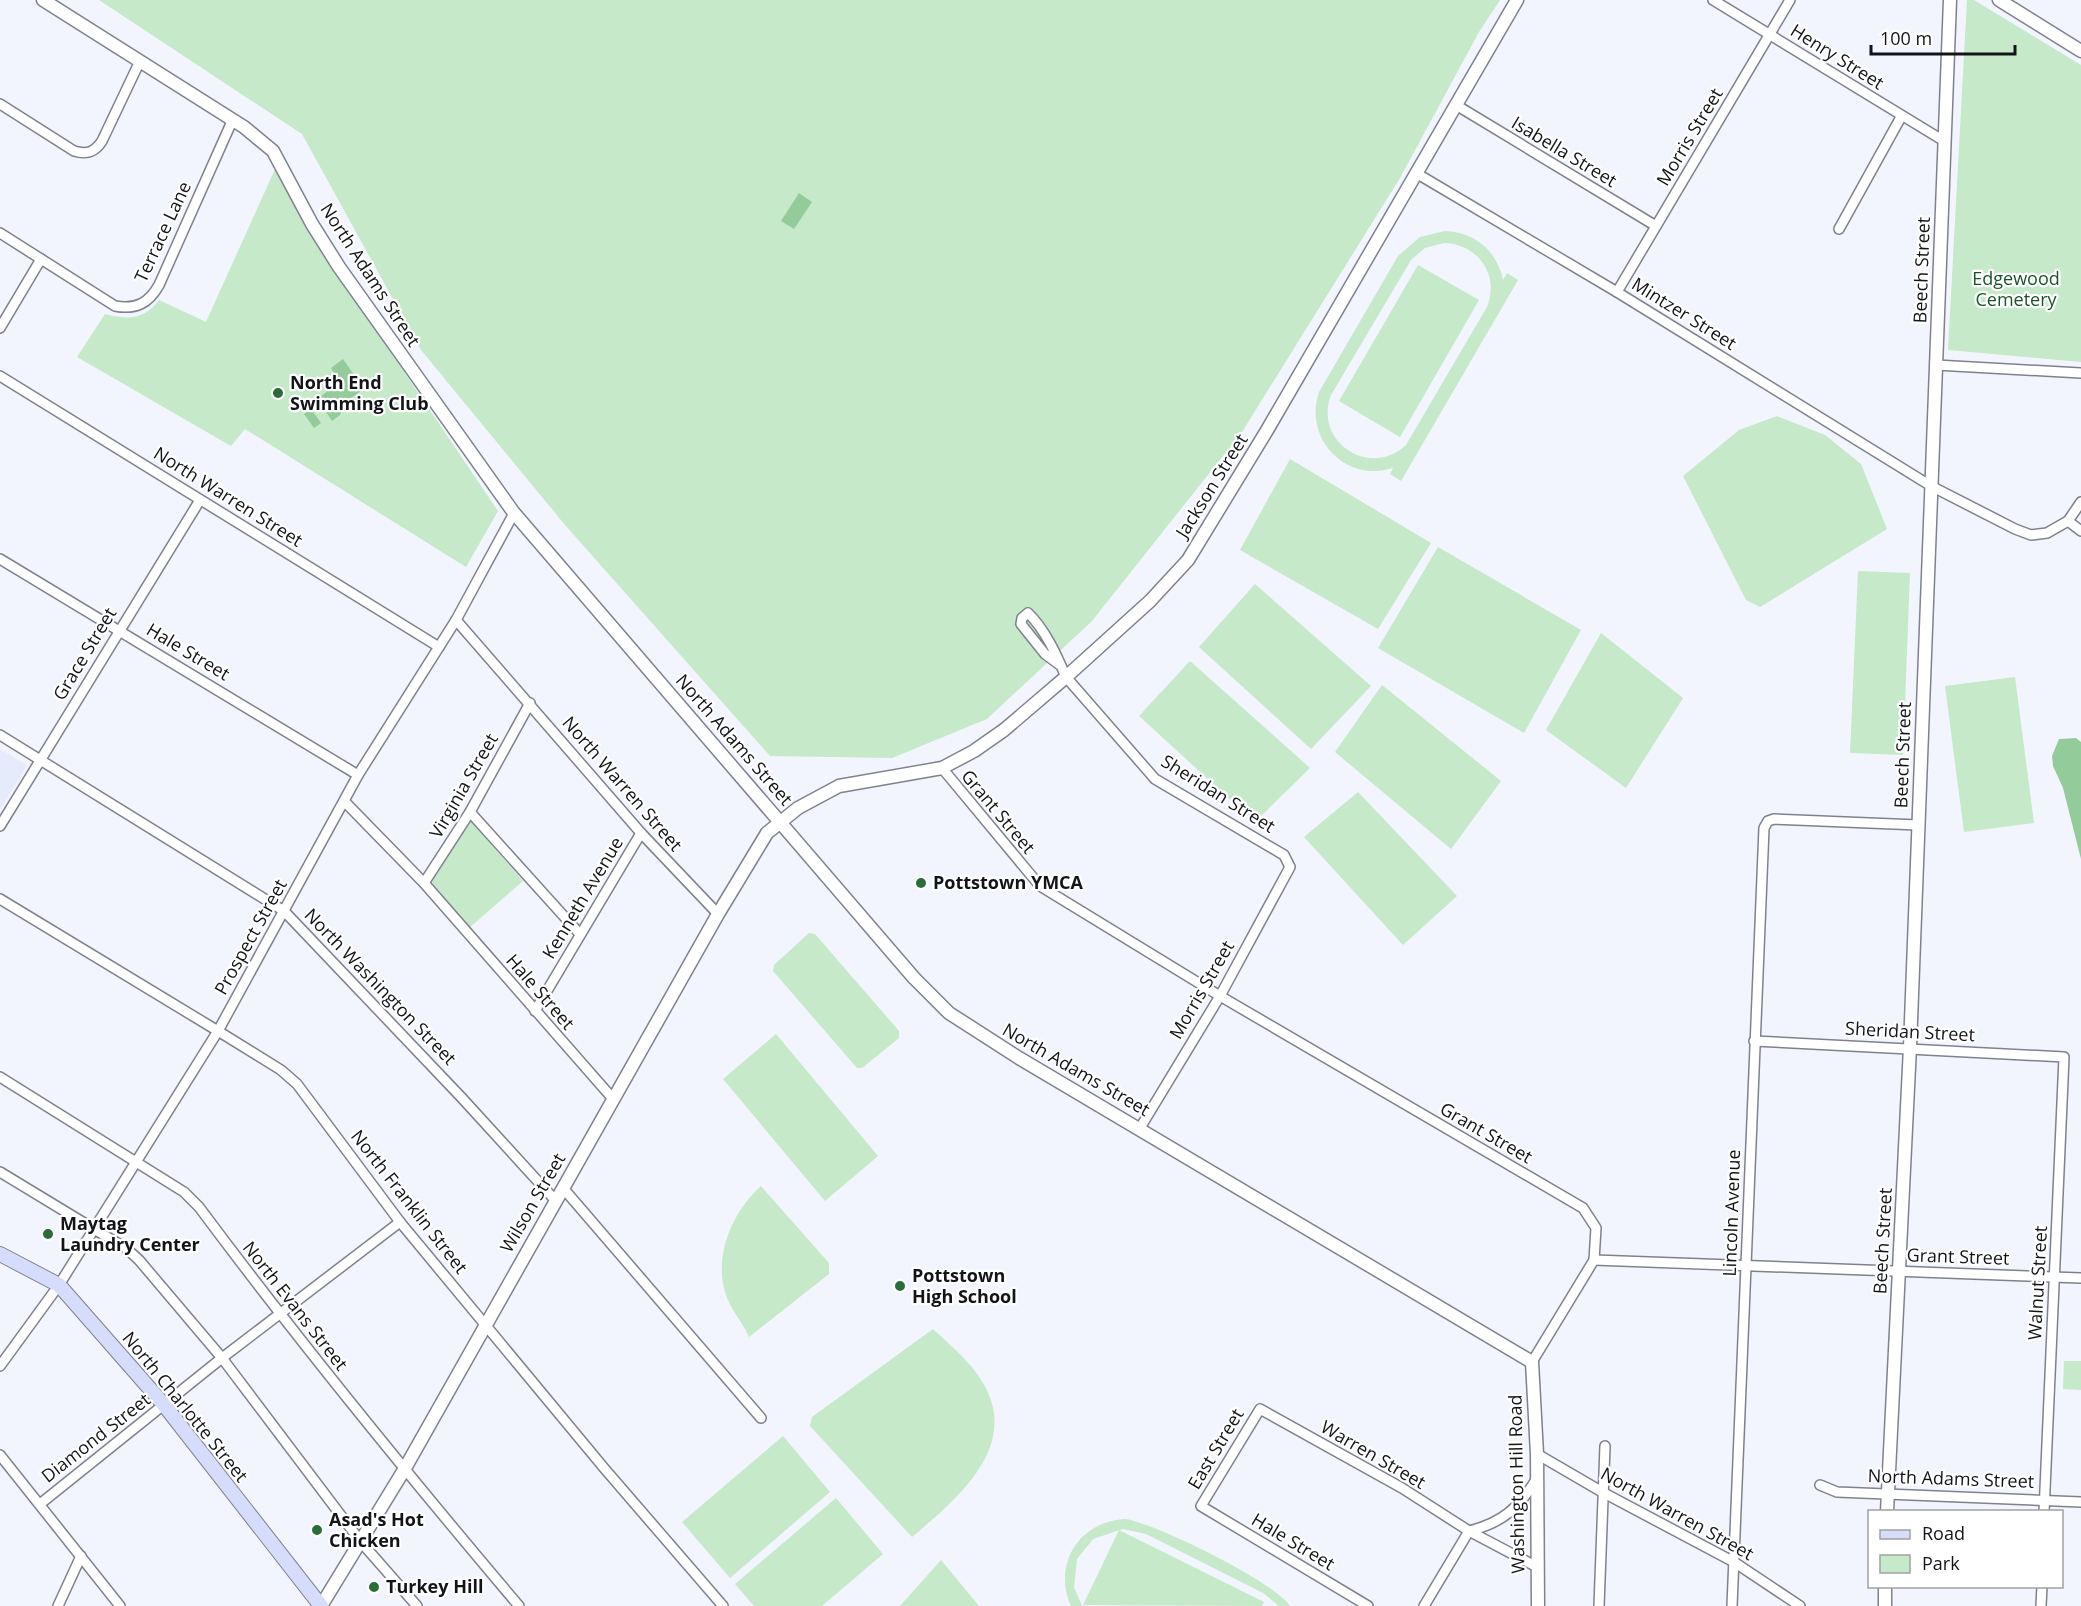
<svg xmlns="http://www.w3.org/2000/svg" width="2081" height="1606" font-family="'Open Sans',sans-serif">
<style>
.built{fill:#e6ebfb}
.green{fill:#c5e9c9;fill-rule:evenodd}
.water{fill:#93cc9a}
.lines{fill:none;stroke-linecap:round;stroke-linejoin:round}
.minor-casing{stroke:#7f828e;stroke-width:12}
.tertiary-casing{stroke:#7f828e;stroke-width:15}
.secondary-casing{stroke:#7f828e;stroke-width:16}
.minor{stroke:#fff;stroke-width:9}
.tertiary{stroke:#fff;stroke-width:12}
.secondary{stroke:#d6dcfb;stroke-width:14}
.poi-dot{fill:#2a6d38;stroke:#fff;stroke-width:2}
.labels{text-anchor:middle;stroke-width:4.5;stroke-linejoin:round;paint-order:stroke}
.street-label{font-size:18px;fill:#131419;stroke:#fff}
.park-label{font-size:18px;fill:#185527;stroke:#fff}
.poi-label{font-size:18px;font-weight:bold;fill:#131419;stroke:#fff;text-anchor:start}
</style>
<rect width="100%" height="100%" fill="#f2f5fd"/>
<!-- built -->
<polygon class="built" points="0,749 27,765 0,810"/>
<!-- green -->
<g class="green">
<polygon points="99,0 1500,0 1479,32 1400,178 1242,432 1092,621 987,719 892,758 770,756 565,525 421,350 302,134"/>
<polygon points="1967,0 1974,0 2081,65 2081,362 1948,350"/>
<path d="M276,167L311,234L498,511L466,567L245,429L231,446L77,357L105,314C128,320 144,320 159,300L206,322Z"/>
<path d="M1445,231C1475,232 1497,251 1503,280L1507,273L1518,280L1401,481L1390,474L1393,468C1346,483 1303,439 1319,392L1398,256L1420,237ZM1444,243C1478,244 1500,275 1487,307L1406,445C1370,479 1313,442 1331,395L1411,260L1425,248Z"/>
<polygon points="1418,265 1479,300 1400,437 1339,401"/>
<polygon points="1777,416 1825,435 1861,464 1887,529 1760,607 1746,600 1683,476 1739,430"/>
<polygon points="1290,459 1431,543 1378,629 1240,550"/>
<polygon points="1438,547 1581,630 1524,733 1378,648"/>
<polygon points="1858,571 1910,573 1903,755 1850,753"/>
<polygon points="1255,584 1371,686 1311,749 1199,647"/>
<polygon points="1601,633 1683,698 1626,788 1546,730"/>
<polygon points="1190,661 1310,768 1255,822 1139,716"/>
<polygon points="2015,677 2034,823 1964,832 1945,686"/>
<polygon points="1382,685 1501,781 1451,849 1335,752"/>
<polygon points="1358,792 1457,896 1403,945 1304,837"/>
<polygon points="470,820 523,881 468,929 434,889 432,881"/>
<polygon points="809,933 815,934 899,1031 899,1038 862,1068 857,1068 773,971 774,965"/>
<polygon points="776,1034 878,1156 825,1201 723,1079"/>
<path d="M761,1186L829,1263V1274L749,1337C742,1321 730,1309 725,1292C714,1254 733,1211 761,1186Z"/>
<path d="M933,1329C951,1346 971,1362 983,1383C1021,1446 957,1499 912,1537L810,1426L812,1417Z"/>
<polygon points="2064,1361 2081,1361 2081,1390 2063,1389"/>
<polygon points="783,1436 830,1492 730,1578 682,1522"/>
<polygon points="836,1498 883,1554 822,1606 754,1606 735,1584"/>
<path d="M1125,1519C1155,1523 1275,1582 1290,1606H1279L1263,1593L1146,1534L1123,1529L1093,1539L1077,1559L1074,1587L1082,1606H1071C1052,1564 1080,1521 1125,1519Z"/>
<polygon points="1119,1530 1264,1602 1262,1606 1083,1605"/>
<polygon points="941,1560 979,1606 900,1606"/>
</g>
<!-- water -->
<g class="water">
<polygon points="799,193 812,202 794,229 781,221"/>
<polygon points="343,359 364,389 347,401 340,415 332,421 317,399 340,382 331,368"/>
<polygon points="311,409 321,423 314,428 304,414"/>
<polygon points="2076,738 2081,742 2081,859 2063,788 2053,766 2052,756 2059,739"/>
</g>
<g class="lines">
<!-- minor casing -->
<g class="minor-casing">
<g id="minor">
<polyline points="1713,0 1944,141"/>
<path d="M0,104L74,151C87,155 95,152 102,141L140,61"/>
<polyline points="1456,105 1656,226"/>
<polyline points="1416,173 1617,292 1931,486 2015,529 2031,535 2047,533 2068,521 2081,502"/>
<polyline points="1839,229 1901,117"/>
<path d="M0,233L115,306C136,310 149,303 159,285L233,119"/>
<polyline points="1617,292 1790,0"/>
<polyline points="0,328 41,259"/>
<polyline points="1936,365 2081,373"/>
<polyline points="0,376 439,647"/>
<polyline points="2068,521 2081,531"/>
<polyline points="0,559 358,775"/>
<polyline points="456,620 641,833 718,914"/>
<path d="M1060,665L1045,654L1021,624L1022,618L1028,613C1045,629 1057,656 1066,677L1155,779L1284,855L1290,867L1220,996L1140,1128"/>
<polyline points="0,735 284,911 461,1097 555,1200"/>
<polyline points="942,768 1040,886 1220,996 1583,1208 1596,1228 1594,1260 1532,1362"/>
<polyline points="344,801 424,883 614,1100"/>
<polyline points="470,812 579,933"/>
<polyline points="0,826 200,500"/>
<polyline points="424,883 470,812 530,703"/>
<polyline points="0,899 218,1031 281,1070 297,1084 400,1222 604,1468 723,1606"/>
<polyline points="535,1011 641,833"/>
<polyline points="1754,1041 2064,1057 2044,1512"/>
<path d="M0,1077L184,1192L199,1207C301,1344 409,1476 519,1606"/>
<polyline points="0,1172 127,1249 139,1260 222,1358 361,1542 417,1606"/>
<polyline points="563,1188 761,1418"/>
<polyline points="1594,1260 2081,1278"/>
<polyline points="0,1366 59,1285 218,1031 358,775 456,620 514,513"/>
<polyline points="1537,1454 1604,1493 1734,1562 1800,1606"/>
<polyline points="0,1455 120,1606"/>
<polyline points="1820,1485 1837,1492 2081,1502"/>
<polyline points="40,1504 222,1358 400,1222"/>
<path d="M1469,1531C1502,1523 1519,1508 1537,1478"/>
<polyline points="58,1606 81,1556"/>
<polyline points="1368,1606 1201,1506 1260,1409 1402,1488 1469,1531 1537,1567"/>
<polyline points="1424,1606 1469,1531"/>
<polyline points="1599,1606 1605,1446"/>
<polyline points="1732,1606 1764,828 1768,821 1774,819 1918,825"/>
<polyline points="2041,1606 2042,1586"/>
</g>
</g>
<!-- tertiary casing -->
<g class="tertiary-casing">
<g id="tertiary">
<polyline points="43,0 244,127 273,151 312,224 339,267 514,513 914,978 949,1013 1019,1058 1532,1362 1537,1454 1538,1606"/>
<polyline points="1999,0 2081,51"/>
<polyline points="1887,1512 1910,1047 1950,0"/>
<polyline points="321,1606 404,1470 718,914 767,833 798,808 839,786 942,768 974,751 1004,730 1066,677 1150,601 1188,560 1266,432 1517,0"/>
<polyline points="1885,1606 1885,1586"/>
</g>
</g>
<!-- secondary casing -->
<g class="secondary-casing">
<polyline id="secondary" points="0,1254 59,1285 165,1406 321,1606"/>
</g>
<!-- minor -->
<use href="#minor" class="minor"/>
<!-- tertiary -->
<use href="#tertiary" class="tertiary"/>
<!-- secondary -->
<use href="#secondary" class="secondary"/>
</g>
<!-- markers -->
<g class="poi-dot">
<circle cx="278" cy="393" r="6"/>
<circle cx="921" cy="883" r="6"/>
<circle cx="48" cy="1234" r="6"/>
<circle cx="900" cy="1286" r="6"/>
<circle cx="317" cy="1530" r="6"/>
<circle cx="374" cy="1587" r="6"/>
</g>
<g class="labels">
<!-- street labels -->
<g class="street-label">
<text transform="translate(1837 57) rotate(32)" y="6">Henry Street</text>
<text transform="translate(1690 137) rotate(-59)" y="6">Morris Street</text>
<text transform="translate(1564 152) rotate(31)" y="6">Isabella Street</text>
<text transform="translate(163 232) rotate(-65)" y="6">Terrace Lane</text>
<text transform="translate(1922 270) rotate(-88)" y="6">Beech Street</text>
<text transform="translate(370 275) rotate(57)" y="6">North Adams Street</text>
<text transform="translate(1684 314) rotate(32)" y="6">Mintzer Street</text>
<text transform="translate(1212 486) rotate(-58)" y="6">Jackson Street</text>
<text transform="translate(228 497) rotate(32)" y="6">North Warren Street</text>
<text transform="translate(188 652) rotate(31)" y="6">Hale Street</text>
<text transform="translate(85 654) rotate(-59)" y="6">Grace Street</text>
<text transform="translate(734 740) rotate(49)" y="6">North Adams Street</text>
<text transform="translate(1903 755) rotate(-88)" y="6">Beech Street</text>
<text transform="translate(622 784) rotate(49)" y="6">North Warren Street</text>
<text transform="translate(464 786) rotate(-60)" y="6">Virginia Street</text>
<text transform="translate(1218 794) rotate(32)" y="6">Sheridan Street</text>
<text transform="translate(998 812) rotate(50)" y="6">Grant Street</text>
<text transform="translate(583 898) rotate(-59)" y="6">Kenneth Avenue</text>
<text transform="translate(251 937) rotate(-61)" y="6">Prospect Street</text>
<text transform="translate(380 987) rotate(46)" y="6">North Washington Street</text>
<text transform="translate(1202 990) rotate(-60)" y="6">Morris Street</text>
<text transform="translate(540 992) rotate(49)" y="6">Hale Street</text>
<text transform="translate(1910 1032) rotate(3)" y="6">Sheridan Street</text>
<text transform="translate(1076 1070) rotate(30)" y="6">North Adams Street</text>
<text transform="translate(1486 1133) rotate(30)" y="6">Grant Street</text>
<text transform="translate(409 1202) rotate(52)" y="6">North Franklin Street</text>
<text transform="translate(533 1203) rotate(-60)" y="6">Wilson Street</text>
<text transform="translate(1732 1213) rotate(-88)" y="6">Lincoln Avenue</text>
<text transform="translate(1883 1241) rotate(-87)" y="6">Beech Street</text>
<text transform="translate(1958 1257) rotate(2)" y="6">Grant Street</text>
<text transform="translate(2038 1283) rotate(-87)" y="6">Walnut Street</text>
<text transform="translate(295 1306) rotate(52)" y="6">North Evans Street</text>
<text transform="translate(185 1407) rotate(51)" y="6">North Charlotte Street</text>
<text transform="translate(96 1438) rotate(-38)" y="6">Diamond Street</text>
<text transform="translate(1216 1449) rotate(-59)" y="6">East Street</text>
<text transform="translate(1373 1455) rotate(30)" y="6">Warren Street</text>
<text transform="translate(1951 1479) rotate(2)" y="6">North Adams Street</text>
<text transform="translate(1517 1484) rotate(-91)" y="6">Washington Hill Road</text>
<text transform="translate(1677 1514) rotate(29)" y="6">North Warren Street</text>
<text transform="translate(1293 1542) rotate(31)" y="6">Hale Street</text>
</g>
<!-- park labels -->
<g class="park-label">
<text x="2016" y="285">Edgewood<tspan x="2016" dy="21">Cemetery</tspan></text>
</g>
<!-- poi labels -->
<g class="poi-label">
<text x="290" y="389">North End<tspan x="290" dy="21">Swimming Club</tspan></text>
<text x="933" y="889">Pottstown YMCA</text>
<text x="60" y="1230">Maytag<tspan x="60" dy="21">Laundry Center</tspan></text>
<text x="912" y="1282">Pottstown<tspan x="912" dy="21">High School</tspan></text>
<text x="329" y="1526">Asad's Hot<tspan x="329" dy="21">Chicken</tspan></text>
<text x="386" y="1593">Turkey Hill</text>
</g>
</g>
<!-- legend -->
<rect x="1868" y="1510" width="195" height="78" fill="#ffffff" stroke="#a1a1a3" stroke-width="1.5"/>
<rect x="1880" y="1530" width="30" height="9" fill="#d6dcfb" stroke="#a1a1a3" stroke-width="1.5"/>
<text x="1922" y="1540" font-size="18" fill="#131419">Road</text>
<rect x="1880" y="1555" width="30" height="18" fill="#c5e9c9" stroke="#a1a1a3" stroke-width="1.5"/>
<text x="1922" y="1570" font-size="18" fill="#131419">Park</text>
<!-- scale -->
<path d="M1871 45v9h144v-9" fill="none" stroke="#131419" stroke-width="3"/>
<text x="1880" y="45" font-size="18" fill="#131419" stroke="#ffffff" stroke-width="4.5" paint-order="stroke">100 m</text>
</svg>
